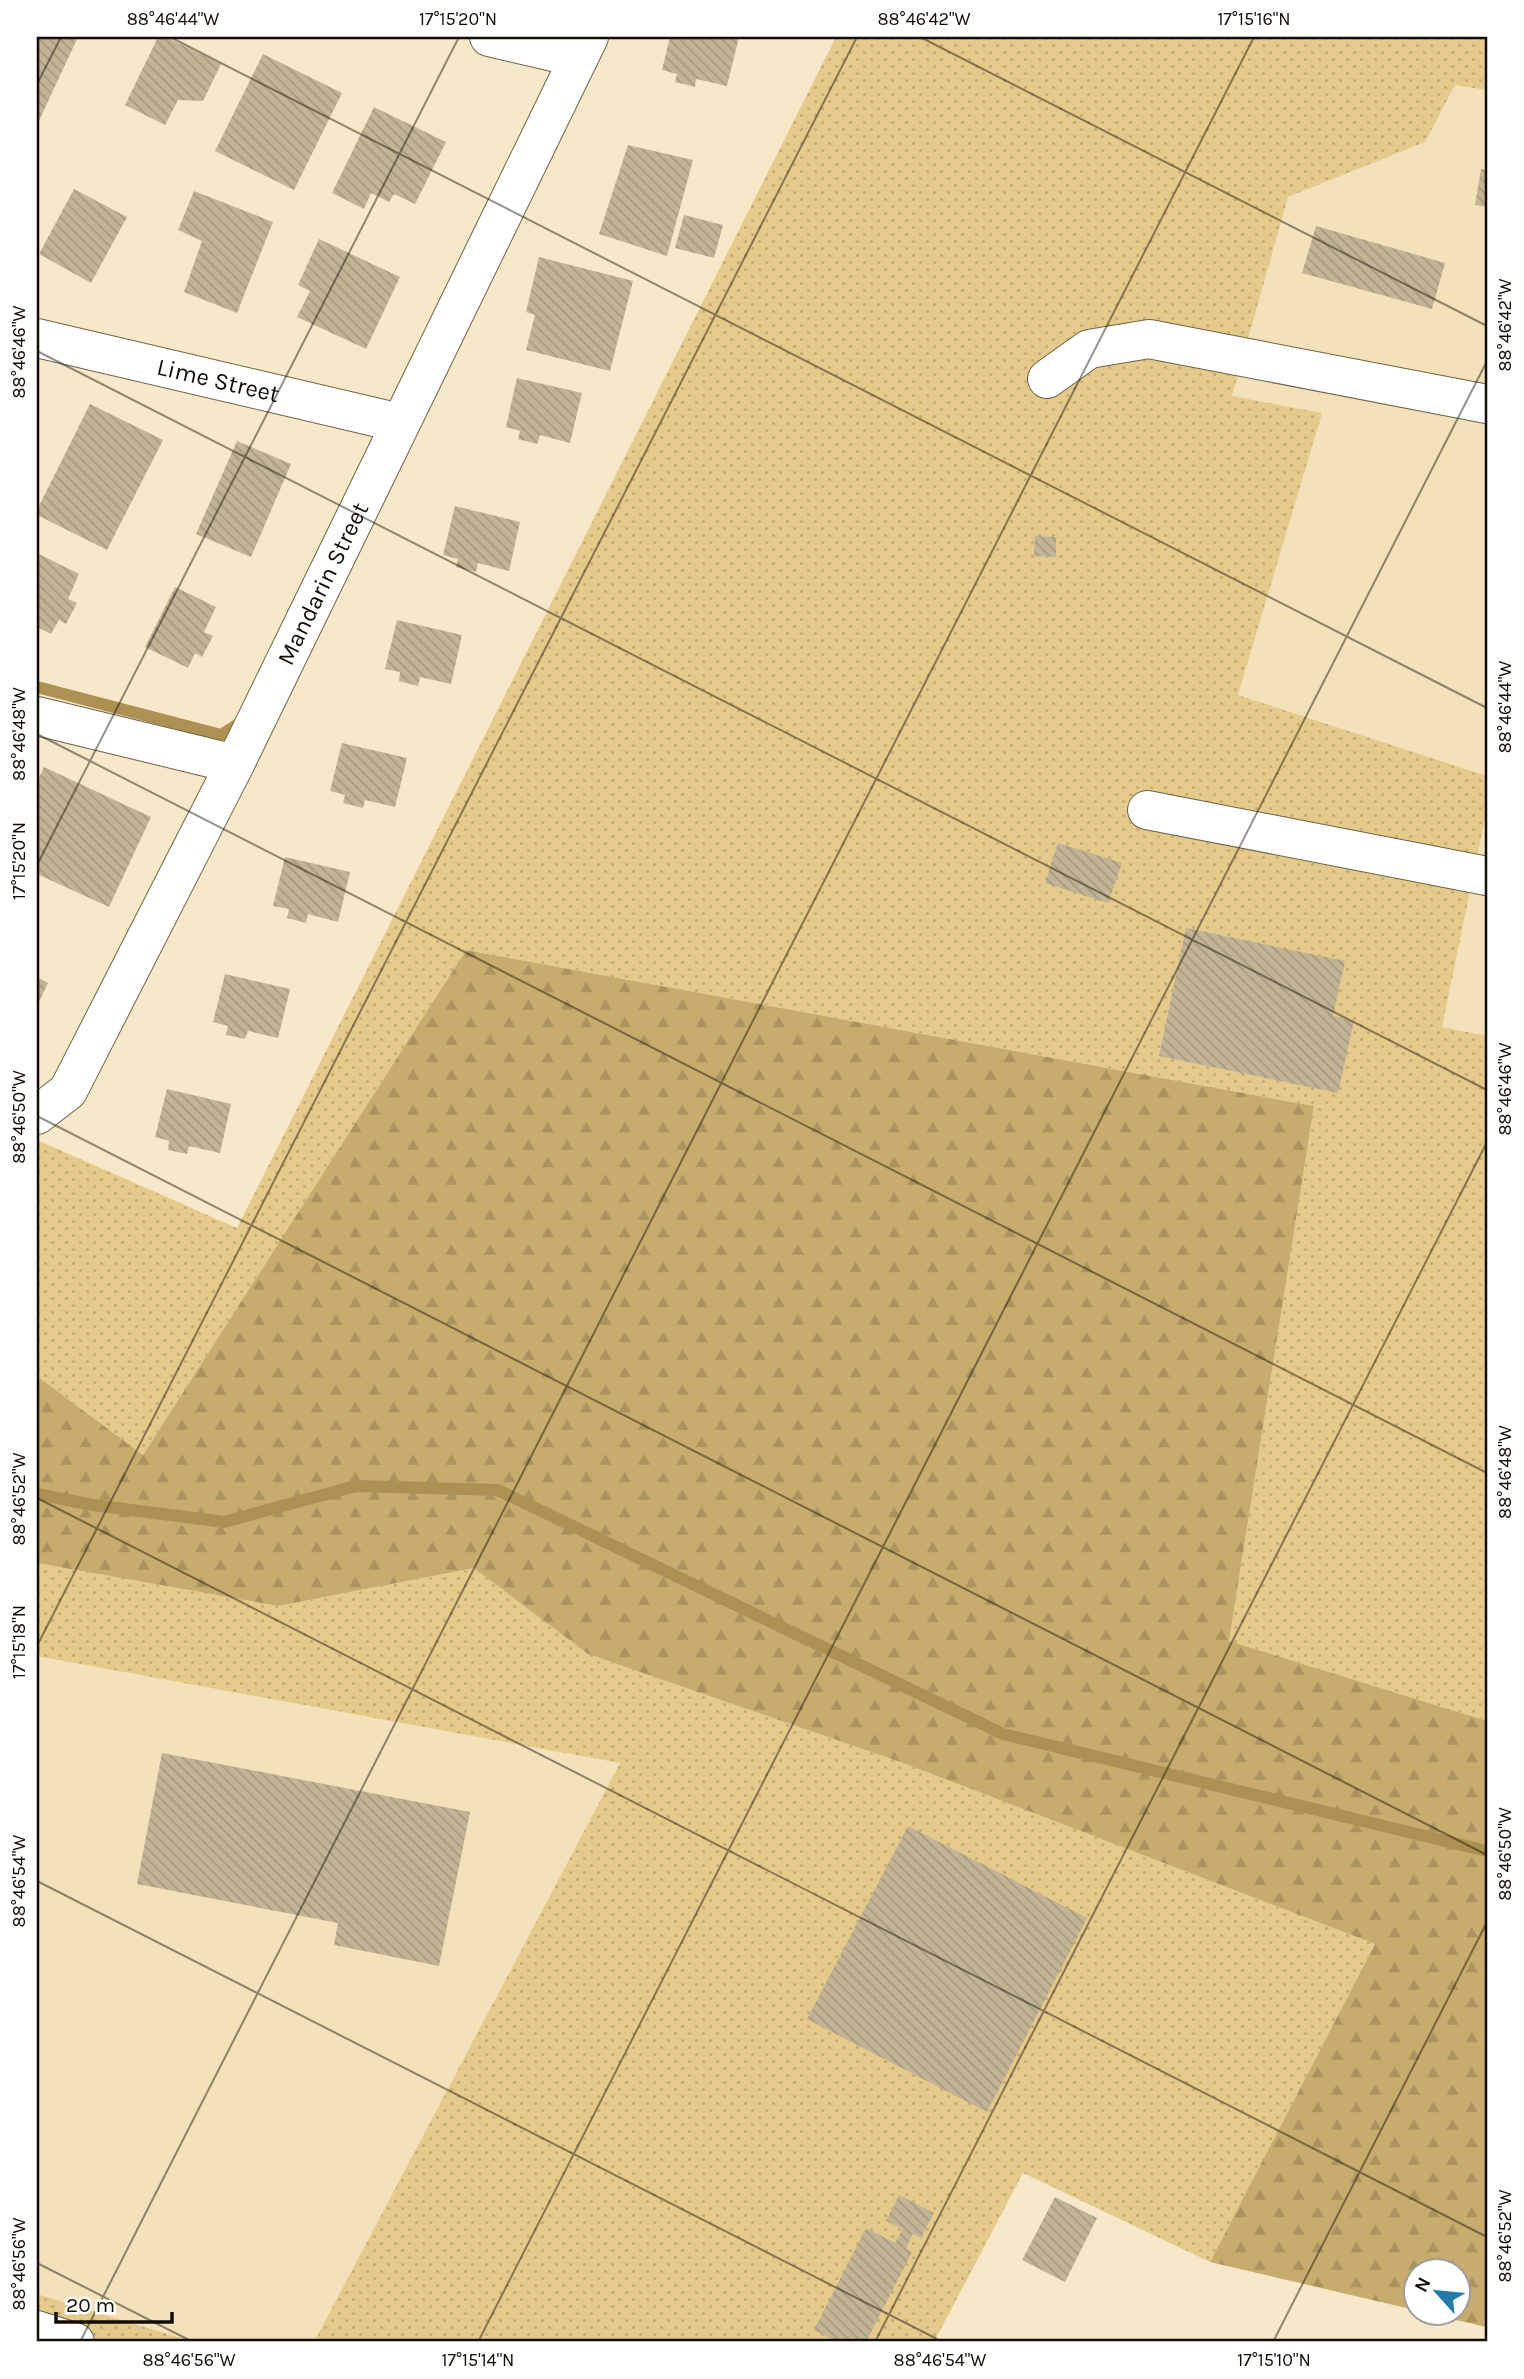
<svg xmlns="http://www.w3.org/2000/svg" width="1524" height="2379" font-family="Karla,sans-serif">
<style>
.built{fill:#f2e1b9}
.grass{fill:url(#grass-dots)}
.forest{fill:url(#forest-firs)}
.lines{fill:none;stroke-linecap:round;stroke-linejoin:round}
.stream{stroke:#ac9153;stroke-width:12}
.building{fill:url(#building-back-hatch)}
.minor-casing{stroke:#6f6346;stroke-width:40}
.minor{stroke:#fff;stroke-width:38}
.ticks{fill:none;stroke:#120d04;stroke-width:2;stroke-opacity:0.45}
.labels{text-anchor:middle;stroke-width:6;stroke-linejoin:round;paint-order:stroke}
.street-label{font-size:24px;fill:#120d04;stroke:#fff}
.neatline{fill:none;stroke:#120d04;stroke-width:2.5}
.ticks-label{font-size:18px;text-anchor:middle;fill:#120d04}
</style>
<defs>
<pattern id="grass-dots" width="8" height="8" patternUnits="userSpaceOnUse" patternTransform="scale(1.75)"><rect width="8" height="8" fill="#e5ca8c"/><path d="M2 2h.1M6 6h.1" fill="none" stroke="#c3ac77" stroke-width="1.8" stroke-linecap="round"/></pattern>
<pattern id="forest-firs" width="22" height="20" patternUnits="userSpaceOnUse" patternTransform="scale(1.75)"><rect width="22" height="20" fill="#c7ac6e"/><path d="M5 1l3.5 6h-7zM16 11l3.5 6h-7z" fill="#aa935e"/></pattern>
<pattern id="building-back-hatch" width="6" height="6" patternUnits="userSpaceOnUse" patternTransform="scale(1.75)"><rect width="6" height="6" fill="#c2b495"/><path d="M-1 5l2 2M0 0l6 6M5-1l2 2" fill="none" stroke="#a69a7f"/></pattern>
</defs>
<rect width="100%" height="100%" fill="#f6e8c8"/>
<!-- built -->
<g class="built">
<polygon points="1455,85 1487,90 1487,776 1238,695 1321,414 1232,396 1288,197 1425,142"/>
<polygon points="1487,809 1487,1036 1442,1027"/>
<polygon points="37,1656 620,1762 314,2342 194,2342 37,2294"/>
</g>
<!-- grass -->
<g class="grass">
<polygon points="836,37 1487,37 1487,90 1455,85 1425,142 1288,197 1232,396 1322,413 1238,695 1487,776 1487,809 1442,1027 1487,1036 1487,1721 1229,1641 1314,1106 466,950 143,1455 37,1376 37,1140 237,1228"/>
<polygon points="37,1563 278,1606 474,1568 588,1654 903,1763 1375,1944 1210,2262 1023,2173 934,2342 314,2342 620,1763 37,1656"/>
<polygon points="37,2294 194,2342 37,2342"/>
</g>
<!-- forest -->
<polygon class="forest" points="466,950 1314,1106 1229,1641 1487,1721 1487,2327 1425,2313 1458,2312 1458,2270 1416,2270 1415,2310 1210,2262 1375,1944 903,1763 588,1654 474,1568 278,1606 37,1563 37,1376 143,1455"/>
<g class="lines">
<!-- stream -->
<g class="stream">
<polyline points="37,687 221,735 245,720"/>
<polyline points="37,1494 93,1505 224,1522 356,1486 498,1490 1003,1734 1487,1851"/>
</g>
</g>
<!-- building -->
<g class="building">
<polygon points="37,37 78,37 37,125"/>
<polygon points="158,37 166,37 221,64 203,101 178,100 165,125 125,105"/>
<polygon points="670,37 739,37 727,86 696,79 695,87 675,82 677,74 662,70"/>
<polygon points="263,54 342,93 294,190 215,151"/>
<polygon points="374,107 446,142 415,204 394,194 389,202 371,193 364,209 332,193"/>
<polygon points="628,145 693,160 667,256 599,234"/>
<polygon points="1481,169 1487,170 1487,207 1475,205"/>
<polygon points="74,189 127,217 91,283 39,254"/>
<polygon points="194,191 273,222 237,313 184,292 202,241 178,230"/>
<polygon points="684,215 723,225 714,258 675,248"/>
<polygon points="1316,226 1445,263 1432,309 1302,273"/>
<polygon points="319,239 400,277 366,349 297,317 310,291 298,285"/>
<polygon points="539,257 633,281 610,371 526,350 535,315 526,312"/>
<polygon points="517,378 582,393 570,443 540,435 537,444 518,439 520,431 506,427"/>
<polygon points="90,404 163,440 107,550 37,515 37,510"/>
<polygon points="237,441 291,464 251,557 196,534"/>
<polygon points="455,506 520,522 509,571 478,563 476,572 456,567 458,559 443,555"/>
<polygon points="1035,536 1056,537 1056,557 1034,556"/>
<polygon points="39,554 79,574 68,599 77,603 66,624 59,620 51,634 37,627 37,558"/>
<polygon points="175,587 216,607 204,632 213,636 202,657 195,653 188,668 145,647"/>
<polygon points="397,620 462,635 451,684 420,677 418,686 399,681 400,672 385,669"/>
<polygon points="342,743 407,758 395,807 365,800 363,808 343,803 345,795 330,791"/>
<polygon points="44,767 151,817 109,907 37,874 37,782"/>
<polygon points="1058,843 1122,863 1108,903 1045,883"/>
<polygon points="285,857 350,872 338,922 308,914 306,923 287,918 289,909 273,906"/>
<polygon points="1186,928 1345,961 1333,1016 1354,1021 1338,1093 1159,1056"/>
<polygon points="225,974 290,989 278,1038 248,1031 245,1039 226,1035 228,1026 213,1022"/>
<polygon points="37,977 48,983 37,1006"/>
<polygon points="167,1089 231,1104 220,1153 189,1146 187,1154 168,1150 169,1141 155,1137"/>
<polygon points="162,1753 470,1812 439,1966 334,1945 338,1923 137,1884"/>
<polygon points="908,1826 1087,1918 987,2112 807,2019"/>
<polygon points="899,2195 934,2213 921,2238 913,2234 906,2248 912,2252 866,2342 838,2342 814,2330 866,2228 895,2243 903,2229 886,2221"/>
<polygon points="1055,2197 1097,2218 1065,2282 1022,2260"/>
</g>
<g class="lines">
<!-- minor casing -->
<g class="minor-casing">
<g id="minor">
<polyline points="489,37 579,58"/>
<path id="s1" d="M37,338L400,423"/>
<polyline points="1047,379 1089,349 1149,339 1487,404"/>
<polyline points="37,716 235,764"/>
<polyline points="1147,810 1487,876"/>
<path id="s2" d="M37,1115L68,1091L235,764L589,37"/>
<polyline points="37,2330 75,2342"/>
</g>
</g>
<!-- minor -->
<use href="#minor" class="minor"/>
</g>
<!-- ticks -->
<path class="ticks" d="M170,37L1487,708M920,37L1487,326M37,84L61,37M37,351L1487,1090M37,734L1487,1473M37,865L459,37M37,1116L1487,1855M37,1498L1487,2237M37,1646L857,37M37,1881L943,2342M37,2263L193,2342M80,2342L1254,37M478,2342L1487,361M875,2342L1487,1142M1273,2342L1487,1922"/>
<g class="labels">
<!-- street labels -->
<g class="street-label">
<text dy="8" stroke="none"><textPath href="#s1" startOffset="186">Lime Street</textPath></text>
<text dy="8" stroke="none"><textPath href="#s2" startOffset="607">Mandarin Street</textPath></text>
</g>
</g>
<!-- border -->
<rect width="1524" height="2379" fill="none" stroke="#ffffff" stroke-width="77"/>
<!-- north arrow -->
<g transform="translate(1437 2292) rotate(297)"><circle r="33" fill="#ffffff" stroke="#a09e9b" stroke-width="2"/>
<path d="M0-5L12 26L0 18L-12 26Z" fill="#227baa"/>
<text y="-10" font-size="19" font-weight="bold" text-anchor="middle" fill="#120d04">N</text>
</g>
<!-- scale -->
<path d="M56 2312v10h116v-10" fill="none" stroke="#120d04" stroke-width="3.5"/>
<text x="66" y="2312" font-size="21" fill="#120d04" stroke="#ffffff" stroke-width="5" paint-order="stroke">20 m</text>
<rect x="38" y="38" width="1448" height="2302" class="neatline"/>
<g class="ticks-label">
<text x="173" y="25">88°46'44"W</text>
<text x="458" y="25">17°15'20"N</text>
<text x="924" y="25">88°46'42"W</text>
<text x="1254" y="25">17°15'16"N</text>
<text transform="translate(1505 325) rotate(-90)" y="6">88°46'42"W</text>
<text transform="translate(19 352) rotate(-90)" y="6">88°46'46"W</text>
<text transform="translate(1505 707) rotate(-90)" y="6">88°46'44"W</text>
<text transform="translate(19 734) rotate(-90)" y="6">88°46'48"W</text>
<text transform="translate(19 861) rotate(-90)" y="6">17°15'20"N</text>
<text transform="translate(1505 1089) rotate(-90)" y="6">88°46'46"W</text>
<text transform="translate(19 1117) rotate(-90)" y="6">88°46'50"W</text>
<text transform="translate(1505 1472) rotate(-90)" y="6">88°46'48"W</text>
<text transform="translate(19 1499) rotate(-90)" y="6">88°46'52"W</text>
<text transform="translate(19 1642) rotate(-90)" y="6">17°15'18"N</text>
<text transform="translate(1505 1854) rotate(-90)" y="6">88°46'50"W</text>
<text transform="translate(19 1881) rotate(-90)" y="6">88°46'54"W</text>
<text transform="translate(1505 2236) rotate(-90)" y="6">88°46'52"W</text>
<text transform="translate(19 2264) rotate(-90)" y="6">88°46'56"W</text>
<text x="189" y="2366">88°46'56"W</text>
<text x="478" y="2366">17°15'14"N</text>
<text x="940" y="2366">88°46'54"W</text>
<text x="1274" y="2366">17°15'10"N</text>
</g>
</svg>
